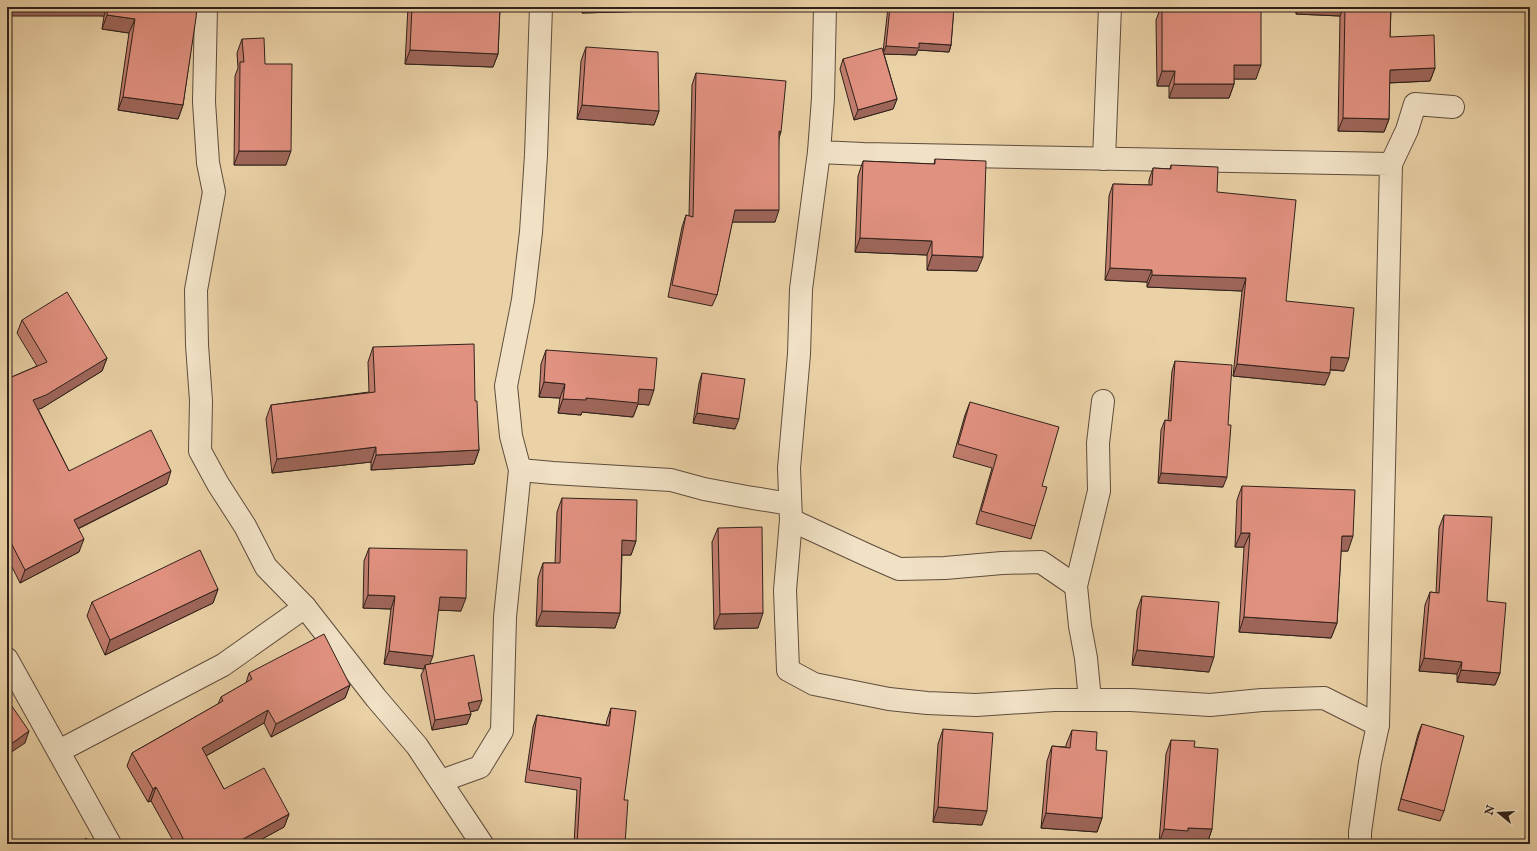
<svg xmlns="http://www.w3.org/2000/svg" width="1537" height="851" font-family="'IM FELL English',serif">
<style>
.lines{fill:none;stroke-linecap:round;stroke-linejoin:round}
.minor-casing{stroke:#5e4d3d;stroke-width:24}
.minor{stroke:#f1e1c5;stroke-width:22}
.wall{fill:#c27d6e;stroke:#2f211a}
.shaded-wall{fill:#9e665a;stroke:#2f211a}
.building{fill:#e19180;stroke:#2f211a}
</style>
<rect width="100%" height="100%" fill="#ead1a6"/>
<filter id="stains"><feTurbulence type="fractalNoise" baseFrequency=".005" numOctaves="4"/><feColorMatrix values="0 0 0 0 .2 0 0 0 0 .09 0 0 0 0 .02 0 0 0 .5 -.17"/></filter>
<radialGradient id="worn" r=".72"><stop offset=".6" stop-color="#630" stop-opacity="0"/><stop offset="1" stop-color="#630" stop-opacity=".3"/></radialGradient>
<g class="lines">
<!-- minor casing -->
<g class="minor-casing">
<g id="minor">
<polyline points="206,7 204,102 208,163 214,192 196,290 197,345 201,401 200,451 218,484 245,526 266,567 305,607 376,698 417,746 482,844"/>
<polyline points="825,7 823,98 819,152 863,154 1391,164 1378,725"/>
<polyline points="819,152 801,289 799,354 789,468 791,520 785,590 788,670 814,684 889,699 927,703 976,705 1054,700 1131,700 1210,705 1262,700 1324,698 1378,725 1370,762 1360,832 1360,844"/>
<polyline points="1104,159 1110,7"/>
<polyline points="1391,164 1407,130 1415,104 1453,107"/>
<polyline points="520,470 553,473 671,480 704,489 747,497 790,504"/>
<polyline points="791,520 867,555 899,569 945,568 1002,563 1041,562 1076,586"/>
<polyline points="7,659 110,844"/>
<polyline points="1090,700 1086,658 1080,626 1076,586 1099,491 1098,443 1103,401"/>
<polyline points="59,751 223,665 305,607"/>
<polyline points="441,781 480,767 502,731 505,617 520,470 511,436 506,386 523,300 531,232 536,155 541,7"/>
</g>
</g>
<!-- minor -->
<use href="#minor" class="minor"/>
</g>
<!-- wall -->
<g class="wall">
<polygon points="7,7 197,7 183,105 178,119 118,110 129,33 102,29 104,16"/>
<polygon points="408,7 500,7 498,54 493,67 405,64"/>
<polygon points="582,7 652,7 651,11 582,13"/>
<polygon points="888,7 954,7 951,45 949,52 918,50 916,55 884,54 897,99 893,109 854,120 840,69 843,59 883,52"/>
<polygon points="1161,7 1261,7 1256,79 1234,79 1234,84 1229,98 1169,98 1169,86 1157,86 1156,20"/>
<polygon points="1296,7 1391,7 1390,37 1435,68 1430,81 1389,83 1389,119 1384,132 1338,131 1340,16 1296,14"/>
<polygon points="242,39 286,165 234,165 235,76 238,68 237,53"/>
<polygon points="586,47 659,111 654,125 577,119 581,61"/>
<polygon points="696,73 779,138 775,222 732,222 717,295 712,306 668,297 682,227 686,215 689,216 692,85"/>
<polygon points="935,159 977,271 927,270 927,255 855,252 858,176 863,161 934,164"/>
<polygon points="1171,165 1217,192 1286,301 1344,371 1330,370 1325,385 1233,376 1242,291 1147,287 1147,282 1105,280 1109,196 1113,184 1149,185 1149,180 1153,168 1170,169"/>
<polygon points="22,320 107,358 102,371 42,408 38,409 69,471 167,484 78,529 79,552 20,583 7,557 7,379 37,366 17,333"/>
<polygon points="373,347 475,401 479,450 474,464 371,470 371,462 272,473 266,419 271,405 369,392 368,362"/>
<polygon points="546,350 649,405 638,404 633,417 582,412 581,415 558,413 560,398 539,397 541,364"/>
<polygon points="1175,361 1223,487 1158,483 1161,430 1165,420 1168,421 1172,371"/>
<polygon points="702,373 735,429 693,423 699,383"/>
<polygon points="970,402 1042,486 1035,526 1031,539 976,524 992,468 953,457 965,415"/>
<polygon points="1242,486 1348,551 1341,551 1337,623 1331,638 1239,632 1244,547 1235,547 1237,500"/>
<polygon points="562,498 636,541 631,555 622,555 620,613 615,628 536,626 538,578 543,563 555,563 557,512"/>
<polygon points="1444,515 1487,601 1500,673 1495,685 1457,682 1457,674 1419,671 1425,605 1430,592 1436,593 1439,528"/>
<polygon points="718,528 758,628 714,629 712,542"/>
<polygon points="369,548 461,611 438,610 430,664 478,710 470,712 471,714 467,724 432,730 421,675 424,669 384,664 391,609 363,608 364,561"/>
<polygon points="218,589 213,603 105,655 87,616 92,602"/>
<polygon points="1142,596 1209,672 1132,665 1137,610"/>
<polygon points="249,673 350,685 345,698 271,737 264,723 206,756 224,789 289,814 284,827 253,844 175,844 151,801 148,802 127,766 132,753 218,704 221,697 246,683"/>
<polygon points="611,708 624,800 625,844 574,844 577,790 525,782 533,727 537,715 606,725 607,720"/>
<polygon points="1422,724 1444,811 1440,821 1398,810 1418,734"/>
<polygon points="943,729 982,825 933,822 938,744"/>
<polygon points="1072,730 1096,750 1102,818 1097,832 1041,828 1047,761 1052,746 1066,747 1066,745"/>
<polygon points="1171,740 1194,747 1212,829 1207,844 1183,842 1183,844 1159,843 1166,754"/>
</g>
<!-- shaded-wall -->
<g class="shaded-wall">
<polygon points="7,7 107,7 104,16 7,16"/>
<polygon points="584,7 652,7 651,11 582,13"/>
<polygon points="1299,7 1344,7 1340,16 1296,14"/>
<polygon points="107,15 135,19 129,33 102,29"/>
<polygon points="919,43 951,45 949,52 918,50 916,55 883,54 886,46"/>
<polygon points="410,50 498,54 493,67 405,64"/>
<polygon points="1234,65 1261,65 1256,79 1229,79"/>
<polygon points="1435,68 1430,81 1385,83 1390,70"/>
<polygon points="1162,71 1175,71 1169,86 1157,86"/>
<polygon points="1174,84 1234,84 1229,98 1169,98"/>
<polygon points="123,97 183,105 178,119 118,110"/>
<polygon points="897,99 893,109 854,120 858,110"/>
<polygon points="582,105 659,111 654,125 577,119"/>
<polygon points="1343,118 1389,119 1384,132 1338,131"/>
<polygon points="779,131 781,132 777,144"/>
<polygon points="239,151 291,151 286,165 234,165"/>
<polygon points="735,210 779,210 775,222 730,222"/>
<polygon points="860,238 932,241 927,255 855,252"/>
<polygon points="932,255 983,257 977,271 927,270"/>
<polygon points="1110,268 1152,270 1147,282 1105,280"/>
<polygon points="1152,275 1246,278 1242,291 1147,287"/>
<polygon points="1331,357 1349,358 1344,371 1327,369"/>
<polygon points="107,358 102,371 42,408 29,413 33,400"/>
<polygon points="1237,364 1330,373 1325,385 1233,376"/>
<polygon points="544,382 565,384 560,398 539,397"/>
<polygon points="639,389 654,390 649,405 638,404 633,417 582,412 581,415 558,413 563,399 586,398"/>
<polygon points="697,413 739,419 735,429 693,423"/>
<polygon points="376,447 371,462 272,473 277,459"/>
<polygon points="479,450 474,464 371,470 376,455"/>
<polygon points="171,471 167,484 69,533 74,520"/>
<polygon points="1161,473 1227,477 1223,487 1158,483"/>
<polygon points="1241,533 1250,533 1244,547 1235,547"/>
<polygon points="1342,536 1353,536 1348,551 1337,551"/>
<polygon points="84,539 79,552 20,583 25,570"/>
<polygon points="622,540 636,541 631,555 617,555"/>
<polygon points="218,589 213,603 105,655 110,640"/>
<polygon points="368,595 395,596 391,609 363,608"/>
<polygon points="440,597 466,598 461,611 435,610"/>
<polygon points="542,611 620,613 615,628 536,626"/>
<polygon points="763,613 758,628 714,629 720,614"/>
<polygon points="1244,617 1337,623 1331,638 1239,632"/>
<polygon points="1137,650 1214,657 1209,672 1132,665"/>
<polygon points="389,651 433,656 428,669 425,665 424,669 384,664"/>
<polygon points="1424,658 1462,662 1457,674 1419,671"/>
<polygon points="1461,670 1500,673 1495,685 1457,682"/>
<polygon points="350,685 345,698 271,737 276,724"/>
<polygon points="482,700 478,710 465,713 468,703"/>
<polygon points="268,710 264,723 197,761 202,748"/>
<polygon points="471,714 467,724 432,730 435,720"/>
<polygon points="29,731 25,743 7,755 7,747"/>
<polygon points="156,787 151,801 148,802 153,789"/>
<polygon points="938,807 987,811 982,825 933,822"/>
<polygon points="1046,813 1102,818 1097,832 1041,828"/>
<polygon points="289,814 284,827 253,844 234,844"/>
<polygon points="1188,828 1212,829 1207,844 1183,842 1183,844 1159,843 1164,829"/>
</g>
<!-- building -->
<g class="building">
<polygon points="108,7 197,7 196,18 183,105 123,97 135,19 107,15"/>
<polygon points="412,7 500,7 498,54 410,50"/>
<polygon points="890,7 954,7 951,45 919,43 919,48 886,46"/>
<polygon points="1162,7 1261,7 1261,65 1234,65 1234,84 1174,84 1175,71 1162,71"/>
<polygon points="1345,7 1391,7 1390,37 1434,35 1435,68 1390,70 1389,119 1343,118"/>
<polygon points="264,38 265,64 292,64 291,151 239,151 240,62 244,62 242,39"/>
<polygon points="586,47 658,52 659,111 582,105"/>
<polygon points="882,48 897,99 858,110 843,59"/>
<polygon points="696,73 786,81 781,132 779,131 779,210 735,210 717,295 672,285 686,215 693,217"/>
<polygon points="935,159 986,161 983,257 932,255 932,241 860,238 863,161 935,164"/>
<polygon points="1171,165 1218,167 1217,192 1296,200 1286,301 1354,308 1349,358 1331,357 1330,373 1237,364 1246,278 1152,275 1152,270 1110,268 1113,184 1152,185 1153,168 1171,169"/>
<polygon points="67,292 107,358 46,395 33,400 69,471 151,430 171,471 74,520 84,539 25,570 7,535 7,379 47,362 22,320"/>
<polygon points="474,344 475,401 477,401 479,450 376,455 376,447 277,459 271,405 375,392 373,347"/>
<polygon points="546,350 657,358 654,390 639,389 638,403 586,398 586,400 563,399 565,384 544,382"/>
<polygon points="1175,361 1232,365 1228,425 1231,425 1227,477 1161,473 1165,420 1171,421"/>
<polygon points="702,373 745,379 739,419 697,413"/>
<polygon points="970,402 1059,427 1042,486 1047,487 1035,526 981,511 997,455 958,444"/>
<polygon points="1242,486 1355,490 1353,536 1342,536 1337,623 1244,617 1250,533 1241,533"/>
<polygon points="562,498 637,500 636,541 622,540 620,613 542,611 543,563 560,563"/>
<polygon points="1444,515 1492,517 1487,601 1506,603 1500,673 1461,670 1462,662 1424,658 1430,592 1439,593"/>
<polygon points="762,527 763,613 720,614 718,528"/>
<polygon points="369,548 467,550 466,598 440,597 433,656 389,651 395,596 368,595"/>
<polygon points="200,550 218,589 110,640 92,602"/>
<polygon points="1142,596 1219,602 1214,657 1137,650"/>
<polygon points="324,634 350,685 276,724 268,710 202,748 224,789 264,768 289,814 234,844 186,844 156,787 153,789 132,753 223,701 221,697 252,679 249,673"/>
<polygon points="474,655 482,700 468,703 471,714 435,720 425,665"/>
<polygon points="7,699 29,731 7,747"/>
<polygon points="611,708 636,711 624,800 628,800 625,844 577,844 581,778 529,770 537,715 609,726"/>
<polygon points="1422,724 1464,736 1444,811 1401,799"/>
<polygon points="943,729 993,733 987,811 938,807"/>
<polygon points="1072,730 1097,732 1096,750 1107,751 1102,818 1046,813 1052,746 1070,748"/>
<polygon points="1171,740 1195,741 1194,747 1218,749 1212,829 1188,828 1188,831 1164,829"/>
<polygon points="7,835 11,844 7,844"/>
<polygon points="86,838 91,844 79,844"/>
</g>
<!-- margin -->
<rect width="1537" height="851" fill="none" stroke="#ead1a6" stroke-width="24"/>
<rect x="8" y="8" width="1521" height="835" fill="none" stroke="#2f211a" stroke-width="2"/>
<rect x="12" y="12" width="1513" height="827" fill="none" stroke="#2f211a"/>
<!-- north arrow -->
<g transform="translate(1499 813) rotate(288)" stroke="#f1e1c5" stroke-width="3" paint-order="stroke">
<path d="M0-3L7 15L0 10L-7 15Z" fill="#2f211a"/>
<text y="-6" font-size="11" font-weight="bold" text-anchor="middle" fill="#2f211a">N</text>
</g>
<rect width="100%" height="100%" filter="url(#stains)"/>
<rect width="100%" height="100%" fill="url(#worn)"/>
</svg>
